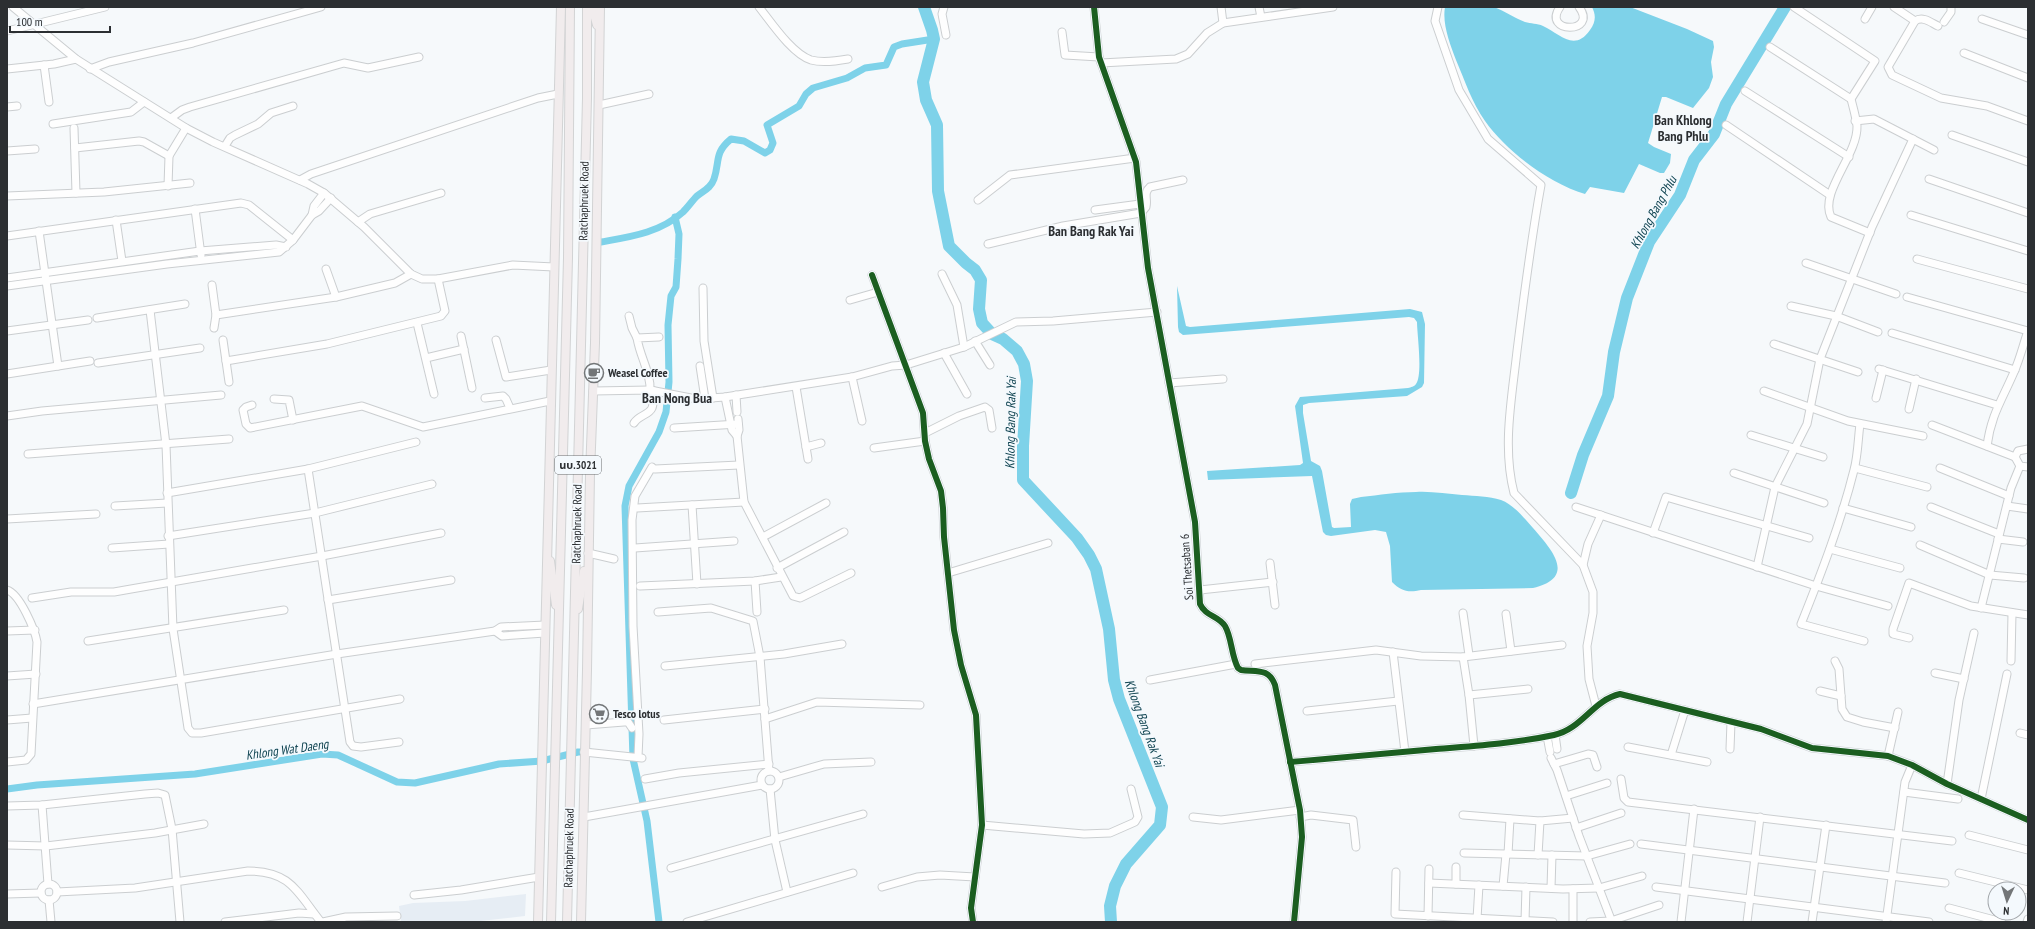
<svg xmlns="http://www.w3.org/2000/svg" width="2035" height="929" font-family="'PT Sans Narrow','Noto Sans Thai',sans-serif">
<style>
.built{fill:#e6edf4}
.water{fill:#7ed2e9}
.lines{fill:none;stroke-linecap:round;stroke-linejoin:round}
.canal{stroke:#7ed2e9;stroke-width:7}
.river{stroke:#7ed2e9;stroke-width:12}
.minor-casing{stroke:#cbced0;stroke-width:9}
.major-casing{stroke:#d2d3d4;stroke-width:10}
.minor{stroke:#fefefe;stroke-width:7}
.major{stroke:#f1eced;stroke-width:8}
.cycleway-casing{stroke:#f4f9fd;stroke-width:8}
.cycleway{stroke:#1b5e20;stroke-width:6}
.labels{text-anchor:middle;stroke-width:3.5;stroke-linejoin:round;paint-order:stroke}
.shield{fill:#f4f9fd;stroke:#686c6f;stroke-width:1}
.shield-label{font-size:11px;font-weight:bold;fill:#2c2f32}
.street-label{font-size:12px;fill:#2c2f32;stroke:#f4f9fd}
.poi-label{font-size:12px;font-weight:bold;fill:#2c2f32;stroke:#f4f9fd;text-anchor:start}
.water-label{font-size:13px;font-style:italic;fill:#104451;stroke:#f4f9fd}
.quarter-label{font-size:14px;font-weight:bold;fill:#2c2f32;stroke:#f4f9fd}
</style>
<rect width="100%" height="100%" fill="#f6f9fb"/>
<!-- built -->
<polygon class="built" points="526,894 525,916 471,922 401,922 399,906 413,903 465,901"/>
<!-- water -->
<g class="water">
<path d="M1445,7C1456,7 1485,4 1494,7C1505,11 1514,18 1525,22C1531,24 1537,23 1543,26C1559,33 1574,53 1590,30C1596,22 1596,15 1592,7H1630L1687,29L1713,41L1714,47L1711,62L1713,77L1709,88L1693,108L1666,97H1662L1648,143L1654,147L1671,154L1670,163L1664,173H1660L1639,164L1624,193L1590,187L1585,194C1549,183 1507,152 1485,121C1472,103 1465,81 1456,60C1450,44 1442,24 1445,7Z"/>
<path d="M1177,286L1186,326L1190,327L1410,309L1422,312L1425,324L1424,383L1422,387L1407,396L1309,403L1303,405V413L1311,461L1320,466L1322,471L1332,527L1334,528L1351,527L1350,504L1352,499L1361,497C1379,495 1398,492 1416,492C1431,491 1447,494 1462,495C1475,496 1489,496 1501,500C1514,505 1524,518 1533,528C1551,549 1578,577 1533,588L1421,590C1408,593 1401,591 1392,582L1390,546L1386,532L1375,530L1331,536L1326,535L1323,532L1312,476L1208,480L1207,471L1300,465L1303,463L1295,406L1300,397L1408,388C1411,387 1414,387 1416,384C1423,375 1417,334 1417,322L1414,318L1409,317L1183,335L1179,332L1178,327Z"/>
</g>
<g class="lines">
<!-- canal -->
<g class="canal">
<path d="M601,242C629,237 660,233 683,212C688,207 692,201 697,196C703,191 711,188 714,179C720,161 714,153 731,139L744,141L765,153L770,150L773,143L767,125L799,106L806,94L813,88L847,78L865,68L886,65L894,47L902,44L934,39"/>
<polyline points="7,789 37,785 195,774 322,754 338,755 397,782 415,783 499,764 542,761 578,752 590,752"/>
<polyline points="659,922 647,821 633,759 625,506 629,486 659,432 666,412 669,382 668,325 671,296 676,287 678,259 679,234 675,217"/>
</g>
<!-- river -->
<g class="river">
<polyline points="924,7 932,30 934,39 923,82 926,100 937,125 938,191 949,246 966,263 975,270 981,280 979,309 982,323 992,334 1003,339 1017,351 1024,364 1027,381 1023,446 1023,480 1077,538 1089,555 1096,569 1109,629 1114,680 1119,699 1162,807 1160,825 1126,864 1115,886 1110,906 1111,922"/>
<polyline points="1571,493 1583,455 1608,396 1614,352 1627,298 1649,242 1680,195 1694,160 1714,134 1726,104 1785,7"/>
</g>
<!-- minor casing -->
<g class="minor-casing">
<g id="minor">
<polyline points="13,7 76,59 186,128 213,142 308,184 324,193 364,227 411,274 422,279 438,279 513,265 554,267"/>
<path d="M759,7C771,22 792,54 811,60C822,63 837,61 848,59"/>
<polyline points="944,7 942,14 946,35"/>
<path d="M1094,7L1099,57L1136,162L1148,268L1195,522L1200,604C1206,617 1218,615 1225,626C1232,638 1231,655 1238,668L1241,670C1257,672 1269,668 1275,685L1300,810L1302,837L1294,922"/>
<polyline points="1221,7 1223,23"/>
<polyline points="1259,7 1261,17"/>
<path d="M1438,7L1435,21L1459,90L1488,139L1541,185C1531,240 1524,295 1517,351C1512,397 1502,447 1514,493L1583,565"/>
<path d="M1560,7C1541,34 1599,34 1579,7"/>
<path d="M1794,7L1875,61L1851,99C1853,107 1856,117 1857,126C1858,155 1819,192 1831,217L1870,233"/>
<polyline points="1894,7 1915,21"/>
<polyline points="1865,19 1872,7"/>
<polyline points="1982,19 2028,35"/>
<polyline points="1944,22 1951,12 1951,7"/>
<path d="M1938,26C1930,22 1923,16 1915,21L1888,67L1892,75L1941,98L1987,106L2028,121"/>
<polyline points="7,31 105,7"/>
<polyline points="1062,32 1065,55 1099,57"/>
<polyline points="1770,47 1851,99"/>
<polyline points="1964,53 2028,78"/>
<polyline points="1101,63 1176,59 1188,54 1207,33 1223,23 1333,7"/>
<polyline points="44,65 49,102"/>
<polyline points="7,69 54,64 76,59"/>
<polyline points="90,69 109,62 193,43 321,7"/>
<polyline points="1745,91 1849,157"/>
<polyline points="599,105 649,94"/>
<polyline points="7,107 17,106"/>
<polyline points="171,118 182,110 190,107 344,63 368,68 419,57"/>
<polyline points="1855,121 1874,119 1934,150"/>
<polyline points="53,124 131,112 144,102"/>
<polyline points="1726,125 1830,195"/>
<polyline points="74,128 76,193"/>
<polyline points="1952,135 2028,162"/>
<polyline points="225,146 230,138 235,135 258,124 271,113 293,106"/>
<polyline points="75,148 139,141 144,142 169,156"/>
<polyline points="7,151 35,149"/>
<polyline points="1929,179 2028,213"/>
<polyline points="300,180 311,174 538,98 558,94"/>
<polyline points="168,186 169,156 186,128"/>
<polyline points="7,196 104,192 190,183"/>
<polyline points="978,200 1010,175 1135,158"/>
<polyline points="195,209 201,255"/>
<polyline points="1095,210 1140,204"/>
<polyline points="312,215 314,206 324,193"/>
<polyline points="1911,215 2028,251"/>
<polyline points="116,220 122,261"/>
<polyline points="358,222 370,214 441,193"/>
<polyline points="39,231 58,366"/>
<polyline points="7,236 241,203 249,205 293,240"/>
<path d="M988,244L1063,226L1141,213L1146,207C1148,199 1143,193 1150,187L1183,180"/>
<polyline points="1917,259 2028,289"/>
<polyline points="1806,263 1896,294"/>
<polyline points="326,269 336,297"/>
<polyline points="942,274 957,305 964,347"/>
<polyline points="872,275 923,413 925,441 929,459 941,491 943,508 944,537 954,630 961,665 976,715 982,825 971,908 973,922"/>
<polyline points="7,278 200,251 276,245 286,247"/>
<polyline points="212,285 216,315"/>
<polyline points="7,286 167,264 279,252 293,240 312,215 319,211 331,198"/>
<polyline points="703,288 704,341 713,398"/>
<polyline points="1907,297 2028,331"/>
<polyline points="850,300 878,292"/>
<polyline points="1791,306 1836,316 1878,332"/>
<polyline points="150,310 166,445 173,629 188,728 192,733 201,733 400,699"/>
<polyline points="629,316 632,328 637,338"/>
<polyline points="97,318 185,304"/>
<polyline points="417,323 434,394"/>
<polyline points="214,328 216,315 336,297 395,283 411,274"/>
<polyline points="7,331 88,320"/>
<polyline points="1892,333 2015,370"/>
<polyline points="461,336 472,388"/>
<polyline points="223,340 229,382"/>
<polyline points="496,340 506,377 551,370"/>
<polyline points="975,341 990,365"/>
<polyline points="1774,344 1858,372"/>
<polyline points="944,353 967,394"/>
<polyline points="426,358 464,349"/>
<polyline points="226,361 327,344 441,316 445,311 438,279"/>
<polyline points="98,363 200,348"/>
<polyline points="700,366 705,399"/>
<polyline points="1879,369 1997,405"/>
<polyline points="7,374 90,361"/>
<polyline points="852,377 862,421"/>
<polyline points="1169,383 1223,379"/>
<polyline points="796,387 808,459"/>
<path d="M650,390C651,373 640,357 637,338L659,337"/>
<polyline points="593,391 650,390 696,399 725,397 852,377 892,366 906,365 964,347 1016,322 1053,321 1157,312"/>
<polyline points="1764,391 1848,421 1923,436"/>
<polyline points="736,395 737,412"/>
<polyline points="725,397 732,430 737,436"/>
<polyline points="485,398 503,396 506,399 510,408"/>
<polyline points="1876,398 1883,370"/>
<polyline points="274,399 289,400 293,420"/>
<polyline points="252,405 246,407 243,410 246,424 250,428 362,406 423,427 550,401"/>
<polyline points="1909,409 1916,379"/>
<polyline points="7,416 42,411 221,395"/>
<polyline points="738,419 739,430 737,436 744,502 793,596 800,598 851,573"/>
<path d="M634,423C639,415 649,415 652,408C654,403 653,396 654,391"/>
<path d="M1860,424C1858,439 1858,455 1854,470C1841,522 1821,574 1801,624L1864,641"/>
<polyline points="1932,425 2015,457"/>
<polyline points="674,428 738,424"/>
<polyline points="925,433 959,416 985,407 989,410 992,428"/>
<polyline points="1751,435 1823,457"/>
<path d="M1987,446C1991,415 2002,400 2014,372C2020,359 2023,345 2028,331"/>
<polyline points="806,447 821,443"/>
<polyline points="874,448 925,441"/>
<polyline points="2028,449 2018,451 2015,457 2020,466 2028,467"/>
<polyline points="28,454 229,439"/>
<polyline points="1855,468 1927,487"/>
<polyline points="1940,468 2009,496"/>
<polyline points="308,469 350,742 353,746 361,747 399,742"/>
<polyline points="655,469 739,465"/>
<polyline points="1734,473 1824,503"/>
<polyline points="167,493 308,469 416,442"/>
<polyline points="692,505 697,584"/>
<polyline points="115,506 167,503"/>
<polyline points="2007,506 2028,509"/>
<polyline points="1576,507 1816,586 1888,606"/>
<polyline points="1931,507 1999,534"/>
<polyline points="637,508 744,502"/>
<polyline points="1843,508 1911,527"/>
<polyline points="7,519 96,514"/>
<polyline points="1653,533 1666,497 1809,538"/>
<polyline points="168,536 315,513 432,484"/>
<polyline points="763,537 826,503"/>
<polyline points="1998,539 2023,542"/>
<polyline points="1920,545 1990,575 2024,578"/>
<polyline points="112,548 169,544"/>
<polyline points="635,548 734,541"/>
<polyline points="1830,549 1900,568"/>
<polyline points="588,553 614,559"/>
<polyline points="1270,563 1275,605"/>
<polyline points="1757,567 1775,487 1807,424 1820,359 1872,227 1913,139"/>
<polyline points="777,568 844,532"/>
<polyline points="948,573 1048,543"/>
<polyline points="755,581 757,612"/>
<polyline points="640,586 755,581 781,577"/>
<path d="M7,590C20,594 35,630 37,642L31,754L26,760L7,762"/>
<polyline points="1200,590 1273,582"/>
<polyline points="32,598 71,592 114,592 131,589 322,556 441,533"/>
<polyline points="328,600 451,580"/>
<polyline points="1981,608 2011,488 2020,466"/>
<polyline points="658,612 711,608 753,621 760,657 769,771"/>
<polyline points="1463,613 1469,655"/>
<polyline points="1506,614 1511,651"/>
<polyline points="7,631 35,630"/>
<polyline points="495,631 502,636 545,633"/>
<polyline points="1909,638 1893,634 1893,629 1909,583 1971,606 2028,615"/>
<polyline points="88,641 284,610"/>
<polyline points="1393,652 1405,752"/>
<polyline points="1463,657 1469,695 1474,746"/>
<polyline points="1835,661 1839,669 1842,709 1847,717 1863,722 1895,728"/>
<polyline points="2011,661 2012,613"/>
<polyline points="1255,664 1376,650 1421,656 1463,657 1562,645"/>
<polyline points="665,666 784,654 842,644"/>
<polyline points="1935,673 1964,679"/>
<polyline points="7,676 36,674"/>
<polyline points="1150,680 1236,664"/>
<polyline points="1820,691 1841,696"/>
<polyline points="1469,695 1528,689"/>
<polyline points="33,704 337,654 495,631 501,627 545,625"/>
<polyline points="1596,706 1589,679 1587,646 1593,613 1593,592 1583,565 1588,544 1601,515"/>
<polyline points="1307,711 1398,701"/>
<polyline points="765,719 817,702 920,705"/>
<polyline points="7,720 32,718"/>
<polyline points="664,720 765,709"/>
<polyline points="586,725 624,722 628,722 632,728"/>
<polyline points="2020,733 2028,735"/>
<polyline points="1555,735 1557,749"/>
<polyline points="1547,736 1550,752"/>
<polyline points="1628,747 1707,762"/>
<polyline points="1730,749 1731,722"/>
<polyline points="584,752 642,758"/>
<polyline points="1671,755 1685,710"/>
<polyline points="1888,756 1898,712"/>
<polyline points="638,757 639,734 633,626 632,520 635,496 652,467"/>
<polyline points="1551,758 1557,770 1579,836 1612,922"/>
<path d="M1290,762C1339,758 1388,753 1436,749C1474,746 1517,743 1554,735C1582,729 1593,700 1620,694L1761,729L1812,748L1888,756L1912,765L1947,784L2028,820"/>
<polyline points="1554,764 1588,754 1593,755 1597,767"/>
<circle cx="770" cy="780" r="9"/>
<polyline points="779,777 824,764 871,762"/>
<polyline points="645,779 679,773 769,764"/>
<polyline points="1621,779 1624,798 1628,802 1952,841"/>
<polyline points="1947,784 1959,700 1974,633"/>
<polyline points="770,789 775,840 787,892"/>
<polyline points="1904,792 1958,799"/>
<polyline points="1566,796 1607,783"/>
<polyline points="1981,799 2007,674"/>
<polyline points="42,805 48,884"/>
<polyline points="7,806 42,805 145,794 158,793 165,795 172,829 180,922"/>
<polyline points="1463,815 1540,821 1573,818"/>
<polyline points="584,817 762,785"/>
<polyline points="1193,817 1221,820 1300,810"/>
<polyline points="1300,817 1311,815 1353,820 1356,847"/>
<polyline points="982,825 1084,834 1110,833 1135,822 1138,817 1131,789"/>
<polyline points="1576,828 1621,813"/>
<polyline points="1969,835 2028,850"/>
<polyline points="1641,844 1945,883"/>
<polyline points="7,845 46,846 155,833 204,824"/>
<polyline points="1464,853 1587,856 1630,844"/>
<polyline points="1508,854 1510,819"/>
<polyline points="1538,855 1540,821"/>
<polyline points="1456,867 1456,884"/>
<polyline points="671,868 863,814"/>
<polyline points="1396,872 1395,914 1553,922"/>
<polyline points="1959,873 2028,890"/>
<polyline points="1429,883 1563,889 1599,888 1642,876"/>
<circle cx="49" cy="892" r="8"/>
<polyline points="1503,886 1506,854"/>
<polyline points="882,887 917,877 940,875 975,877"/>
<polyline points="1656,887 1929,922"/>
<polyline points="1551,888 1552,855"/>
<path d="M57,892L135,888L248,871C291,871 297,892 321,922"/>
<polyline points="7,894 41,893"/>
<polyline points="414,895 461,890 539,877"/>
<polyline points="49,900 51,922"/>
<polyline points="1949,908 2002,922"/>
<polyline points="1428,916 1429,869"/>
<polyline points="1477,919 1479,885"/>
<polyline points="1525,921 1526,887"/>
<polyline points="225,922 299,913 314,914"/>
<polyline points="323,922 346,917 397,916"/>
<polyline points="687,922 853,873"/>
<polyline points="1573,922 1573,889"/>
<polyline points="1590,922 1611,921 1659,905"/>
<polyline points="1681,922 1694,809"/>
<polyline points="1747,922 1760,817"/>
<polyline points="1812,922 1826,825"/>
<polyline points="1886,922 1905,782 1912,765"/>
<polyline points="2027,922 2028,919"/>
</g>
</g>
<!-- major casing -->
<g class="major-casing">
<g id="major">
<polyline points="592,7 597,25"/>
<polyline points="550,561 556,605"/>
<polyline points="578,609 584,571"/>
<polyline points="538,922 561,7"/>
<polyline points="551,922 568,258 570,7"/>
<polyline points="567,922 587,98 587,7"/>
<polyline points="581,922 587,670 590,473 595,343 600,7"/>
</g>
</g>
<!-- minor -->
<use href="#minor" class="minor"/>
<!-- major -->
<use href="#major" class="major"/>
<!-- cycleway casing -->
<g class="cycleway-casing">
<g id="cycleway">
<path d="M1094,7L1099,57L1136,162L1148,268L1195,522L1200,604C1206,617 1218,615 1225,626C1232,638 1231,655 1238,668L1241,670C1257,672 1269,668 1275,685L1300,810L1302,837L1294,922"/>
<polyline points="872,275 923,413 925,441 929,459 941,491 943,508 944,537 954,630 961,665 976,715 982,825 971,908 973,922"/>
<path d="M1290,762C1339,758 1388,753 1436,749C1474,746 1517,743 1554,735C1582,729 1593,700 1620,694L1761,729L1812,748L1888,756L1912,765L1947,784L2028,820"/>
</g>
</g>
<!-- cycleway -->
<use href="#cycleway" class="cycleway"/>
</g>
<!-- icons -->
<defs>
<g id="cafe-ring" transform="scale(1)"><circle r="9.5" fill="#f4f9fd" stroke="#737678" stroke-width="1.5"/><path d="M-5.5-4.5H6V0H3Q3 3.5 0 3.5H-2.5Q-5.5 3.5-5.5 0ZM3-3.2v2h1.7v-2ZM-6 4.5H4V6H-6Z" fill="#737678"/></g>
<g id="supermarket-ring" transform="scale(1)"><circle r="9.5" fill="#f4f9fd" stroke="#737678" stroke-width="1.5"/><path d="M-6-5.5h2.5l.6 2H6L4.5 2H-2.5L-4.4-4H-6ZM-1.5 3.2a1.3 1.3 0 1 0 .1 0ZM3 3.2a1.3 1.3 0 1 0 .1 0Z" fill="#737678"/></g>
</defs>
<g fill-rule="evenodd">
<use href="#cafe-ring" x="594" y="373"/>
<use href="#supermarket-ring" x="599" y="714"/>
</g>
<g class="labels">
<!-- shield labels -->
<rect class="shield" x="555" y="456" width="46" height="18" rx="3"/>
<g class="shield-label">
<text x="578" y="469">นบ.3021</text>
</g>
<!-- street labels -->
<g class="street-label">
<text transform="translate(584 201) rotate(-89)" y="4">Ratchaphruek Road</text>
<text transform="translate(577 524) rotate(-89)" y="4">Ratchaphruek Road</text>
<text transform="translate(1187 567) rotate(-94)" y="4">Soi Thetsaban 6</text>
<text transform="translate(569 848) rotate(-89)" y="4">Ratchaphruek Road</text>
</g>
<!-- poi labels -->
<g class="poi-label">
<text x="608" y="377">Weasel Coffee</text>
<text x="613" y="718">Tesco lotus</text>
</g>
<!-- water labels -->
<g class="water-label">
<text transform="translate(1653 212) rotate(-61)" y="5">Khlong Bang Phlu</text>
<text transform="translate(1010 423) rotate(-89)" y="5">Khlong Bang Rak Yai</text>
<text transform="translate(1145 723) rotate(70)" y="5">Khlong Bang Rak Yai</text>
<text transform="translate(287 749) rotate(-8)" y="5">Khlong Wat Daeng</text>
</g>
<!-- quarter labels -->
<g class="quarter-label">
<text x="1683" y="125">Ban Khlong<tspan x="1683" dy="16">Bang Phlu</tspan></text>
<text x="1091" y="236">Ban Bang Rak Yai</text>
<text x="677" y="403">Ban Nong Bua</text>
</g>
</g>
<!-- border -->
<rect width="2035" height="929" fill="none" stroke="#2c2f32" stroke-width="16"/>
<!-- north arrow -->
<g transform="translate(2007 901) rotate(184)"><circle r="19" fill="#f4f9fd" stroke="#a4a8ac"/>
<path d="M0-3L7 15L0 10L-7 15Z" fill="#737678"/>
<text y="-6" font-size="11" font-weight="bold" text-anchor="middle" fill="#2c2f32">N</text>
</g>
<!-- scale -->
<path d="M10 26v6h100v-6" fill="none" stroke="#2c2f32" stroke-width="2"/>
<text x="16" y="26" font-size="12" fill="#2c2f32" stroke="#f4f9fd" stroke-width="3" paint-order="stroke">100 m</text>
</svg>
